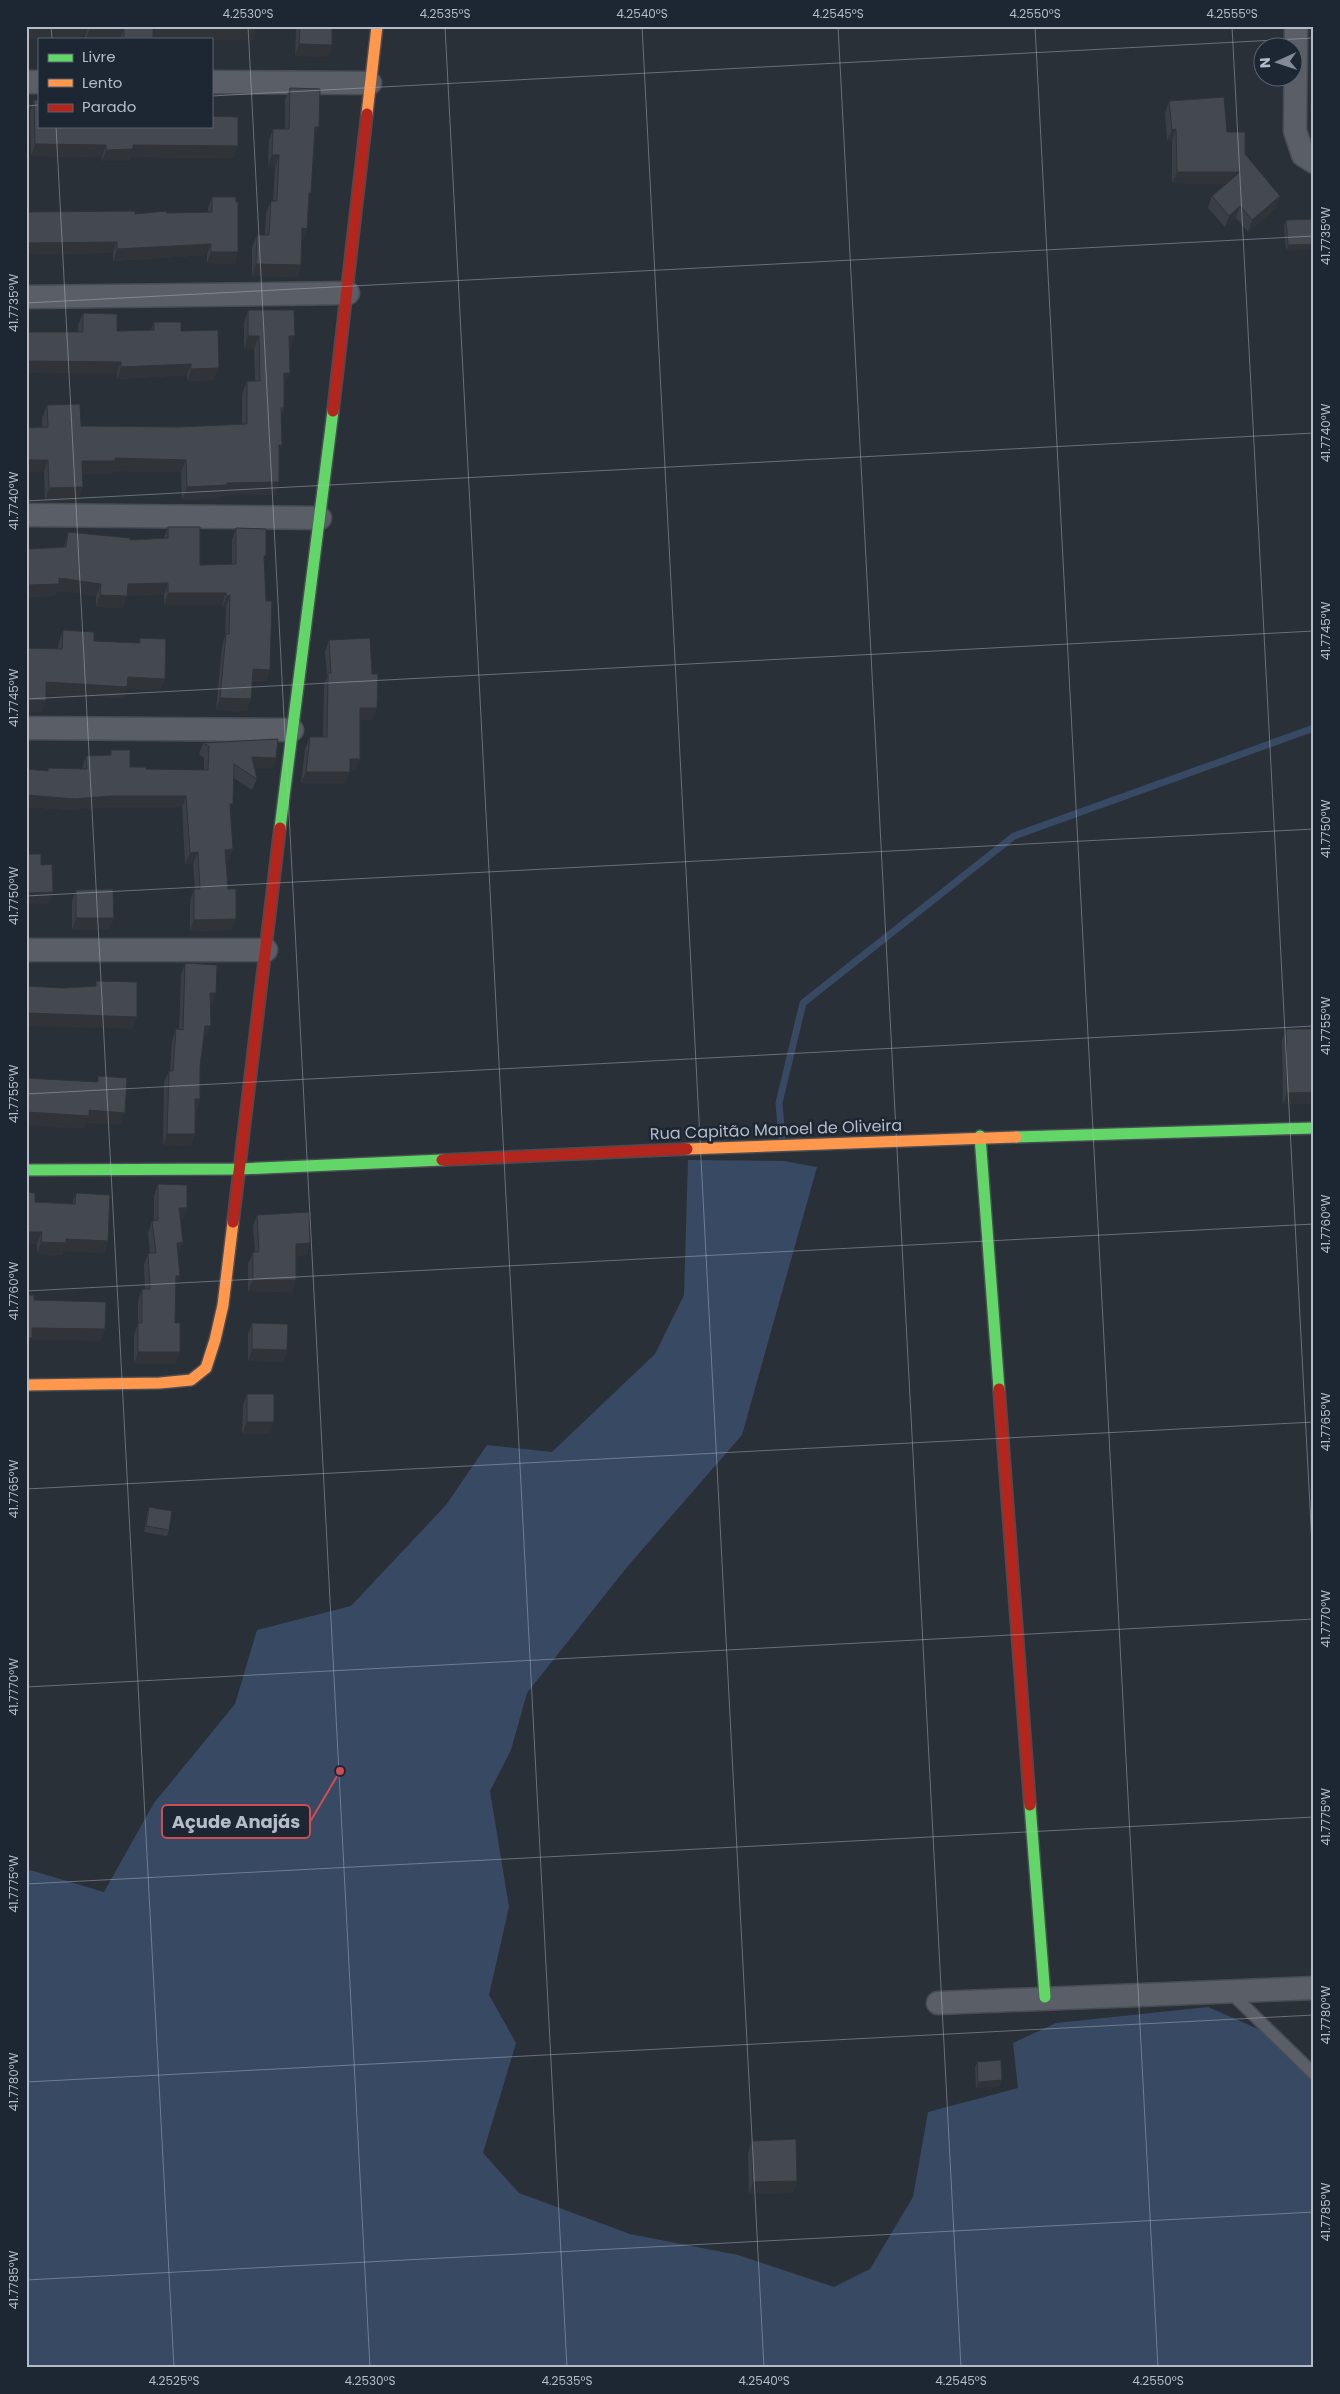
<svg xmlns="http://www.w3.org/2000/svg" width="1340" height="2394" font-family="Poppins,sans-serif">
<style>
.water{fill:#384963}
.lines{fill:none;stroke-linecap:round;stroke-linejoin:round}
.stream{stroke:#384963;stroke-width:7}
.lane-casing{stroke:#484c53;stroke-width:14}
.street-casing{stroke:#484c53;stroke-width:25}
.fast-casing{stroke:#484c53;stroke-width:14}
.slow-casing{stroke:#484c53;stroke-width:14}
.jam-casing{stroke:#484c53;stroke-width:14}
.lane{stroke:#5a5e66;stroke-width:11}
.street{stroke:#5a5e66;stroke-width:22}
.fast{stroke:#63d668;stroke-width:11}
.slow{stroke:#ff974d;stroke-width:11}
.jam{stroke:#b3261e;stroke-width:11}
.wall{fill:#3a3f45}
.shaded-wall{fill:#303338}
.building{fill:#444950;stroke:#303338}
.ticks{fill:none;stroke:#b4bcc9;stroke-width:1;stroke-opacity:0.45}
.labels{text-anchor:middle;stroke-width:5;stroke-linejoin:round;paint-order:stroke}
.street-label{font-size:16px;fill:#b4bcc9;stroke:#1d2633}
.leader{fill:none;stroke:#ce4d50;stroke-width:2}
.callout-dot{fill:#ce4d50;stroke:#1d2633;stroke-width:2}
.callout{fill:#1d2633;stroke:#ce4d50;stroke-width:2}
.callout-label{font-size:18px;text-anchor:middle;font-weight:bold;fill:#b4bcc9}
.neatline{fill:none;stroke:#b4bcc9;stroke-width:2}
.ticks-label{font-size:12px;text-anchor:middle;fill:#b4bcc9}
</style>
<rect width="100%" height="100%" fill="#2a3038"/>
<!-- water -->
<polygon class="water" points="688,1160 784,1161 817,1167 742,1435 627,1567 527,1693 511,1750 490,1791 509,1907 489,1995 516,2043 483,2153 519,2193 630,2234 738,2255 834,2287 870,2269 913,2197 928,2112 1018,2088 1013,2043 1056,2023 1208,2007 1265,2032 1314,2083 1314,2368 26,2368 26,1873 30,1870 104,1892 154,1803 235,1704 257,1630 351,1606 446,1505 487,1445 552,1452 655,1354 684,1295"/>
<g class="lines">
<!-- stream -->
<polyline class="stream" points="782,1140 779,1103 803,1003 1014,836 1314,728"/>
<!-- lane casing -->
<g class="lane-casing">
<polyline id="lane" points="1231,1993 1314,2074"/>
</g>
<!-- street casing -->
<g class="street-casing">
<g id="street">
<polyline points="1296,26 1295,131 1303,155 1314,162"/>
<polyline points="26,82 39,82"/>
<polyline points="211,82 370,83"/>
<polyline points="26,297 348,293"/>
<polyline points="26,515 320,518"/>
<polyline points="26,728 292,730"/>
<polyline points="26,950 266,950"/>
<polyline points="938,2003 1314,1988"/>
</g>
</g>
<!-- fast casing -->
<g class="fast-casing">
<g id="fast">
<polyline points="280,828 333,411"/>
<polyline points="980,1136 999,1389"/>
<polyline points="1016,1137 1314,1128"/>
<polyline points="26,1170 240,1169 442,1160"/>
<polyline points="1030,1805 1045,1997"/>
</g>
</g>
<!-- slow casing -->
<g class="slow-casing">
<g id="slow">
<polyline points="367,114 377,26"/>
<polyline points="687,1149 1016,1137"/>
<polyline points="26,1385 160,1383 191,1380 206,1368 215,1340 223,1305 233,1222"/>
</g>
</g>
<!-- jam casing -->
<g class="jam-casing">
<g id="jam">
<polyline points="333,411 367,114"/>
<polyline points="442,1160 687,1149"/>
<polyline points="233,1222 280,828"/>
<polyline points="999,1389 1030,1805"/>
</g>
</g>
<!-- lane -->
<use href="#lane" class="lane"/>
<!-- street -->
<use href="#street" class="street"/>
<!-- fast -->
<use href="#fast" class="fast"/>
<!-- slow -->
<use href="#slow" class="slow"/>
<!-- jam -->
<use href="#jam" class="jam"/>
</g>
<!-- wall -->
<g class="wall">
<polygon points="26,26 257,26 253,40 85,39 85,36 26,39"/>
<polygon points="297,26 342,26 342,27 332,27 332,45 327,57 295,56 296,29"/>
<polygon points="290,88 315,138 309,200 307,229 303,240 301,240 301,265 297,277 252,276 252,247 257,235 265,235 266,213 271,201 273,201 275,167 268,166 269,140 273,129 285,129 285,100"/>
<polygon points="34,100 39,126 234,158 131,157 129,161 102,161 102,157 31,156 30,111"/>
<polygon points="1169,101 1227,132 1280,196 1276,208 1248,232 1236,218 1225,227 1208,208 1212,196 1227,184 1172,183 1172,141 1167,141 1165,113"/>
<polygon points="212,197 238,252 234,264 207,263 207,255 113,261 113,253 26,254 26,212 135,214 208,212 208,208"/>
<polygon points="1314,219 1286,251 1284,226 1286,220"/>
<polygon points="248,310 290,349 285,386 284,386 284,408 281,416 279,453 279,482 275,495 223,495 222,498 182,500 181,472 112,471 111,474 82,474 78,500 45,501 42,418 47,405 81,426 179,427 242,424 242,394 247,381 255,381 254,349 244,349 244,323"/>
<polygon points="83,313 117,331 151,330 154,322 181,331 214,380 187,381 187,375 117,379 117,374 78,332 78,325"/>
<polygon points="168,527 200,565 232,564 232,540 236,528 264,561 266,601 270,670 266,681 252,681 247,711 216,710 222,646 225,636 226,607 222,607 222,605 164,605 164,595 127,595 123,608 96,607 96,596 57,590 55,596 26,597 26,553 28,549 64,547 68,532 130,540 164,538"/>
<polygon points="63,630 94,641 138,643 140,638 165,679 160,690 127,689 123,698 46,694 42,712 26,712 58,649 59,642"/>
<polygon points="329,640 372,674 373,720 360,720 360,759 355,771 350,771 345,783 301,783 305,749 310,737 323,737 324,685 327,677 325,652"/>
<polygon points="203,743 276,758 272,769 255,769 257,779 252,790 234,778 230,810 229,861 226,861 232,930 190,931 190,901 194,889 195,889 193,863 185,864 182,807 106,807 71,810 26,807 26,769 48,771 48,768 82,769 86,756 110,755 111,750 130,767 146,769 204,770 204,758 199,754"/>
<polygon points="76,890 114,918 109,930 72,930 72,901"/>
<polygon points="185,963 212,1005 210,1005 206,1038 204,1038 200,1067 200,1099 196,1111 191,1146 163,1145 164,1082 169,1071 170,1071 172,1041 176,1029 179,1030 181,975"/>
<polygon points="1286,1029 1313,1104 1283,1104 1282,1041"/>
<polygon points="158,1184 187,1208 182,1220 181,1220 183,1242 178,1254 175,1287 175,1323 180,1352 175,1364 134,1364 134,1335 138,1324 138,1301 142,1289 145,1289 144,1265 148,1253 150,1253 148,1233 152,1221 154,1221 154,1196"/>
<polygon points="26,1192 35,1202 72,1204 76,1193 108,1241 104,1253 63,1251 62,1255 37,1254 37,1244 26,1243"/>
<polygon points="257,1215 310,1243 306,1255 296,1256 292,1292 248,1291 248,1264 253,1252 255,1252 253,1226"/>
<polygon points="252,1323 287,1350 283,1362 248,1361 248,1334"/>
<polygon points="247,1394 270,1434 242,1434 243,1405"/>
<polygon points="149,1507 169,1530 167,1536 144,1532 147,1513"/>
<polygon points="977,2062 1002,2080 1000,2086 976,2088 975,2068"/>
<polygon points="752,2141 797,2181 793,2193 749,2194 748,2153"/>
</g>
<!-- shaded-wall -->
<g class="shaded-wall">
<polygon points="49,26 89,26 85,36 26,39 26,27"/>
<polygon points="329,26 342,26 342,27 328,27"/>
<polygon points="153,27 257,28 253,40 124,39 124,38"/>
<polygon points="90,28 124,28 120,39 86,39"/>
<polygon points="299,44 332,45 327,57 295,56"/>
<polygon points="315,127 319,127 315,138"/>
<polygon points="1176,129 1172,141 1167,141 1172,130"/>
<polygon points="35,144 106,145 102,157 31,156"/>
<polygon points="133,145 238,146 234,158 131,157 129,161 102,161 106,150"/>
<polygon points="272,155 279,155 275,167 268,166"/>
<polygon points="1177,172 1240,172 1236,184 1172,183"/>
<polygon points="1280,196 1276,208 1248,232 1252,220"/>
<polygon points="1240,206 1236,218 1225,227 1229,216"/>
<polygon points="302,228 307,229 303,240 297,240"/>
<polygon points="117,242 113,253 26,254 26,243"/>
<polygon points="211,244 207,255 113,261 117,249"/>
<polygon points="1314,244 1314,249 1286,251 1288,245"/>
<polygon points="211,252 238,252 234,264 207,263"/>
<polygon points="256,264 301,265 297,277 252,276"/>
<polygon points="248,336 259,336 254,349 244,349"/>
<polygon points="289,336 295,336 290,349 284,349"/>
<polygon points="26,361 121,362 117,374 26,373"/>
<polygon points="191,364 187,375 117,379 121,367"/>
<polygon points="219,368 214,380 187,381 191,369"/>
<polygon points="284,373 290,373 285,386 280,386"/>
<polygon points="279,445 282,445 277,458"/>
<polygon points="115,458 186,460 181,472 112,471 111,474 77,474 82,461"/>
<polygon points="26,460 48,460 44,472 26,473"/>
<polygon points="279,482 275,495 223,495 222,498 182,500 187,487 227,483"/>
<polygon points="83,487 78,500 45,501 49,488"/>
<polygon points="59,578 101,584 96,596 57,590 55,596 26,597 26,593 29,585"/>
<polygon points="168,583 164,595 124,596 128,584"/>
<polygon points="168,593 226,593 222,605 164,605"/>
<polygon points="100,595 127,596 123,608 96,607"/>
<polygon points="230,595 226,607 222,607 227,596"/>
<polygon points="253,669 270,670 266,681 248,680"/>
<polygon points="128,677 165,679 160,690 127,689 123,698 42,694 46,682"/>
<polygon points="220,698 251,699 247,711 216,710"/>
<polygon points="26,700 46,701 42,712 26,712"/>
<polygon points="360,708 377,708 373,720 355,720"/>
<polygon points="252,757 276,758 272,769 248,769"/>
<polygon points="350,759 360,759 355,771 345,771"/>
<polygon points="306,772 350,772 345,783 301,783"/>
<polygon points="26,795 111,796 186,796 182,807 106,807 71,810 26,807"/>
<polygon points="233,849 229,861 220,861 225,850"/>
<polygon points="198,852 193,863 185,864 190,853"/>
<polygon points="53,892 49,903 26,904 26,893"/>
<polygon points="76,918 114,918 109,930 72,930"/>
<polygon points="236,919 232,930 190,931 194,920"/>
<polygon points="210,993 216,993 212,1005 206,1004"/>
<polygon points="26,1013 137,1017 132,1029 26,1026"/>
<polygon points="205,1026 211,1026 206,1038 201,1038"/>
<polygon points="1314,1092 1314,1101 1313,1104 1283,1104 1287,1093"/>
<polygon points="195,1099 200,1099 196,1111"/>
<polygon points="89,1110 125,1113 120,1125 86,1123 84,1129 26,1125 26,1112"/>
<polygon points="167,1134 195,1134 191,1146 163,1145"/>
<polygon points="179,1208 187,1208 182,1220 175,1220"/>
<polygon points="26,1232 42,1232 37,1244 26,1243"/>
<polygon points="66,1239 108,1241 104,1253 63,1251 62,1255 37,1254 41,1242"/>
<polygon points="183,1242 179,1254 173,1254 177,1243"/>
<polygon points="310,1243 306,1255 292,1256 296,1244"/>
<polygon points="176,1276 180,1276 175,1288"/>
<polygon points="253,1280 296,1280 292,1292 248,1291"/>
<polygon points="32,1328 105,1329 101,1341 31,1340 27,1350 26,1350 26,1338"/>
<polygon points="252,1349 287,1350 283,1362 248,1361"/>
<polygon points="138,1352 180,1352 175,1364 134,1364"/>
<polygon points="247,1422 274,1422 270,1434 242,1434"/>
<polygon points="1002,2080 1000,2086 976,2088 978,2082"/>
<polygon points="797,2181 793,2193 749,2194 753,2182"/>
</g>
<!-- building -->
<g class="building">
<polygon points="26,26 49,26 26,27"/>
<polygon points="90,26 257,26 257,28 153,27 153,38 124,38 124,28 90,28"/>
<polygon points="300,26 332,26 332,45 299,44"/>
<polygon points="290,88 320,89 319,127 315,127 311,193 309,193 307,229 302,228 301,265 256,264 257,235 269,235 271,201 277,201 279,155 272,155 273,129 289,129"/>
<polygon points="1224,97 1227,132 1245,132 1245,154 1280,196 1252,220 1240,206 1229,216 1212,196 1240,172 1177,172 1176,129 1172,130 1169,101"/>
<polygon points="34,100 39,100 39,126 211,126 211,116 238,117 238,146 133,145 133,149 106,150 106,145 35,144"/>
<polygon points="212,197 236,197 236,202 238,202 238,252 211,252 211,244 117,249 117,242 26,243 26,212 135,211 135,214 166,211 167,213 212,212"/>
<polygon points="1314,219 1314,244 1288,245 1286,220"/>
<polygon points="248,310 294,310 295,336 289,336 290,373 284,373 284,408 281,408 282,445 279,445 279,482 227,483 227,485 187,487 186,460 115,458 115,461 82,461 83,487 49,488 48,460 26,460 26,428 48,427 47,405 80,404 81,426 179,427 247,424 247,381 260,381 259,336 248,336"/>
<polygon points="83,313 117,314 117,331 154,330 154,322 181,322 181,331 218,330 219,368 191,369 191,364 121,367 121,362 26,361 26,332 83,332"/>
<polygon points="168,527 200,527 200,565 236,564 236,528 266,529 266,556 264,556 266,601 272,601 270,670 253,669 251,699 220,698 226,634 229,634 230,595 227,596 226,593 168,593 168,583 128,584 127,596 100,595 101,584 59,578 59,584 29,585 28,549 66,547 68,532 130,538 130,540 168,538"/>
<polygon points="63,630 94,632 94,641 140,643 140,638 166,639 165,679 128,677 127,687 46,682 46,701 26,700 26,648 62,649"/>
<polygon points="370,638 372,674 378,674 377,708 360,708 360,759 350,759 350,772 306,772 310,737 327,737 328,673 331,673 329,640"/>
<polygon points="278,739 276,758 252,757 257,779 234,764 233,804 230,804 233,849 225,850 228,889 236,889 236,919 194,920 194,889 200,889 198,852 190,853 186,796 111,796 75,799 26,795 26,769 48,771 48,768 87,769 86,756 111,755 111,750 130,750 130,767 146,767 146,769 208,770 209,746 203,743"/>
<polygon points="26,854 41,854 41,865 52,864 53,892 26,893"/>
<polygon points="113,889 114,918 76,918 76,890"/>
<polygon points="185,963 217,965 216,993 210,993 211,1026 205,1026 200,1067 200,1099 195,1099 195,1134 167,1134 169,1071 173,1071 176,1029 183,1030"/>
<polygon points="96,981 137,982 137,1017 26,1013 26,986 64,988 96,986"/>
<polygon points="1286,1029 1314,1029 1314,1092 1287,1093"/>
<polygon points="98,1076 127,1078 125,1113 89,1110 89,1116 26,1112 26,1078 98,1082"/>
<polygon points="158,1184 187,1185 187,1208 179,1208 183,1242 177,1243 180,1276 176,1276 175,1323 180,1323 180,1352 138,1352 138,1323 142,1323 142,1289 150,1289 148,1253 156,1253 152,1221 158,1220"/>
<polygon points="26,1192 35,1193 35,1202 75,1204 76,1193 110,1195 108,1241 66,1239 66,1243 41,1242 42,1232 26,1232"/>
<polygon points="309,1212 310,1243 296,1244 296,1280 253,1280 253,1252 259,1252 257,1215"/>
<polygon points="26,1295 34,1295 34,1300 106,1302 105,1329 32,1328 32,1338 26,1338"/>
<polygon points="252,1323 288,1324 287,1350 252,1349"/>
<rect x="247" y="1394" width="27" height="28"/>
<polygon points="149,1507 172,1511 169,1530 146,1526"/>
<polygon points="1001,2060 1002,2080 978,2082 977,2062"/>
<polygon points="796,2139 797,2181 753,2182 752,2141"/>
</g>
<!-- ticks -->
<path class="ticks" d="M51,26L52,39M248,26L370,2368M445,26L567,2368M642,26L764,2368M838,26L961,2368M1035,26L1158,2368M1232,26L1314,1583M211,96L1314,38M26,106L39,105M56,126L174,2368M26,303L1314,236M26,501L1314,433M26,699L1314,631M26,896L1314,829M26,1094L1314,1026M26,1291L1314,1224M26,1489L1314,1422M26,1687L1314,1619M26,1884L1314,1817M26,2082L1314,2015M26,2280L1314,2212"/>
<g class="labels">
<!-- street labels -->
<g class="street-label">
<text transform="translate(776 1129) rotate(-2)" y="6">Rua Capitão Manoel de Oliveira</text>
</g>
</g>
<!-- callouts -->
<path class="leader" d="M340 1771L310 1822"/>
<circle class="callout-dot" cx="340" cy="1771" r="5"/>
<rect class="callout" x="162" y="1805" width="148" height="33" rx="5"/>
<g class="callout-label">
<text x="236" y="1828">Açude Anajás</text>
</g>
<!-- border -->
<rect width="1340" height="2394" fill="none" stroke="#1d2633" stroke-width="55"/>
<!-- legend -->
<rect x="38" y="38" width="175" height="90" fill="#1d2633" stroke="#59626f"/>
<rect x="48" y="54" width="25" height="8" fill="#63d668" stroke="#59626f"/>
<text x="82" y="62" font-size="15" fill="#b4bcc9">Livre</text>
<rect x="48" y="79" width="25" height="8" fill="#ff974d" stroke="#59626f"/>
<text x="82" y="88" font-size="15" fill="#b4bcc9">Lento</text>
<rect x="48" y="104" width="25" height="8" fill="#b3261e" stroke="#59626f"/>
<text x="82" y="112" font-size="15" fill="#b4bcc9">Parado</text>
<!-- north arrow -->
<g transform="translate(1278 62) rotate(267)"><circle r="24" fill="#1d2633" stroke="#59626f"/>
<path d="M0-4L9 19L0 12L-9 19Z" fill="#848b96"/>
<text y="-8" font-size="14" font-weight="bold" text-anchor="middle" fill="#b4bcc9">N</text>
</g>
<rect x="28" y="28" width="1284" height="2338" class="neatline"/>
<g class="ticks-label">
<text x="248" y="18">4.2530°S</text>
<text x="445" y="18">4.2535°S</text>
<text x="642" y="18">4.2540°S</text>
<text x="838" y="18">4.2545°S</text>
<text x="1035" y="18">4.2550°S</text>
<text x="1232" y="18">4.2555°S</text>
<text transform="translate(1326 236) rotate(-90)" y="4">41.7735°W</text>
<text transform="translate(14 303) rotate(-90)" y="4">41.7735°W</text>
<text transform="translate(1326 433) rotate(-90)" y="4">41.7740°W</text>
<text transform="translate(14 501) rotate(-90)" y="4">41.7740°W</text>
<text transform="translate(1326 631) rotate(-90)" y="4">41.7745°W</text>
<text transform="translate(14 698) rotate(-90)" y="4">41.7745°W</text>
<text transform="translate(1326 829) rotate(-90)" y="4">41.7750°W</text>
<text transform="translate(14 896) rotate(-90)" y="4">41.7750°W</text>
<text transform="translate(1326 1026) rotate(-90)" y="4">41.7755°W</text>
<text transform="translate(14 1094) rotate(-90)" y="4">41.7755°W</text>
<text transform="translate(1326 1224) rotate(-90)" y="4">41.7760°W</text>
<text transform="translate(14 1291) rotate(-90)" y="4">41.7760°W</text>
<text transform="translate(1326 1422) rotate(-90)" y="4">41.7765°W</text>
<text transform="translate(14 1489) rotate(-90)" y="4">41.7765°W</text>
<text transform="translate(1326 1619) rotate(-90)" y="4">41.7770°W</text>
<text transform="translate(14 1687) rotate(-90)" y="4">41.7770°W</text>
<text transform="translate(1326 1817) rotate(-90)" y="4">41.7775°W</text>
<text transform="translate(14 1884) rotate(-90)" y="4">41.7775°W</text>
<text transform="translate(1326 2015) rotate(-90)" y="4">41.7780°W</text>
<text transform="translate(14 2082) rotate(-90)" y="4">41.7780°W</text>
<text transform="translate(1326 2212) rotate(-90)" y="4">41.7785°W</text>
<text transform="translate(14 2280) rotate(-90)" y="4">41.7785°W</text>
<text x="174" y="2385">4.2525°S</text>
<text x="370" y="2385">4.2530°S</text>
<text x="567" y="2385">4.2535°S</text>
<text x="764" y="2385">4.2540°S</text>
<text x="961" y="2385">4.2545°S</text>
<text x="1158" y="2385">4.2550°S</text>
</g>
</svg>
